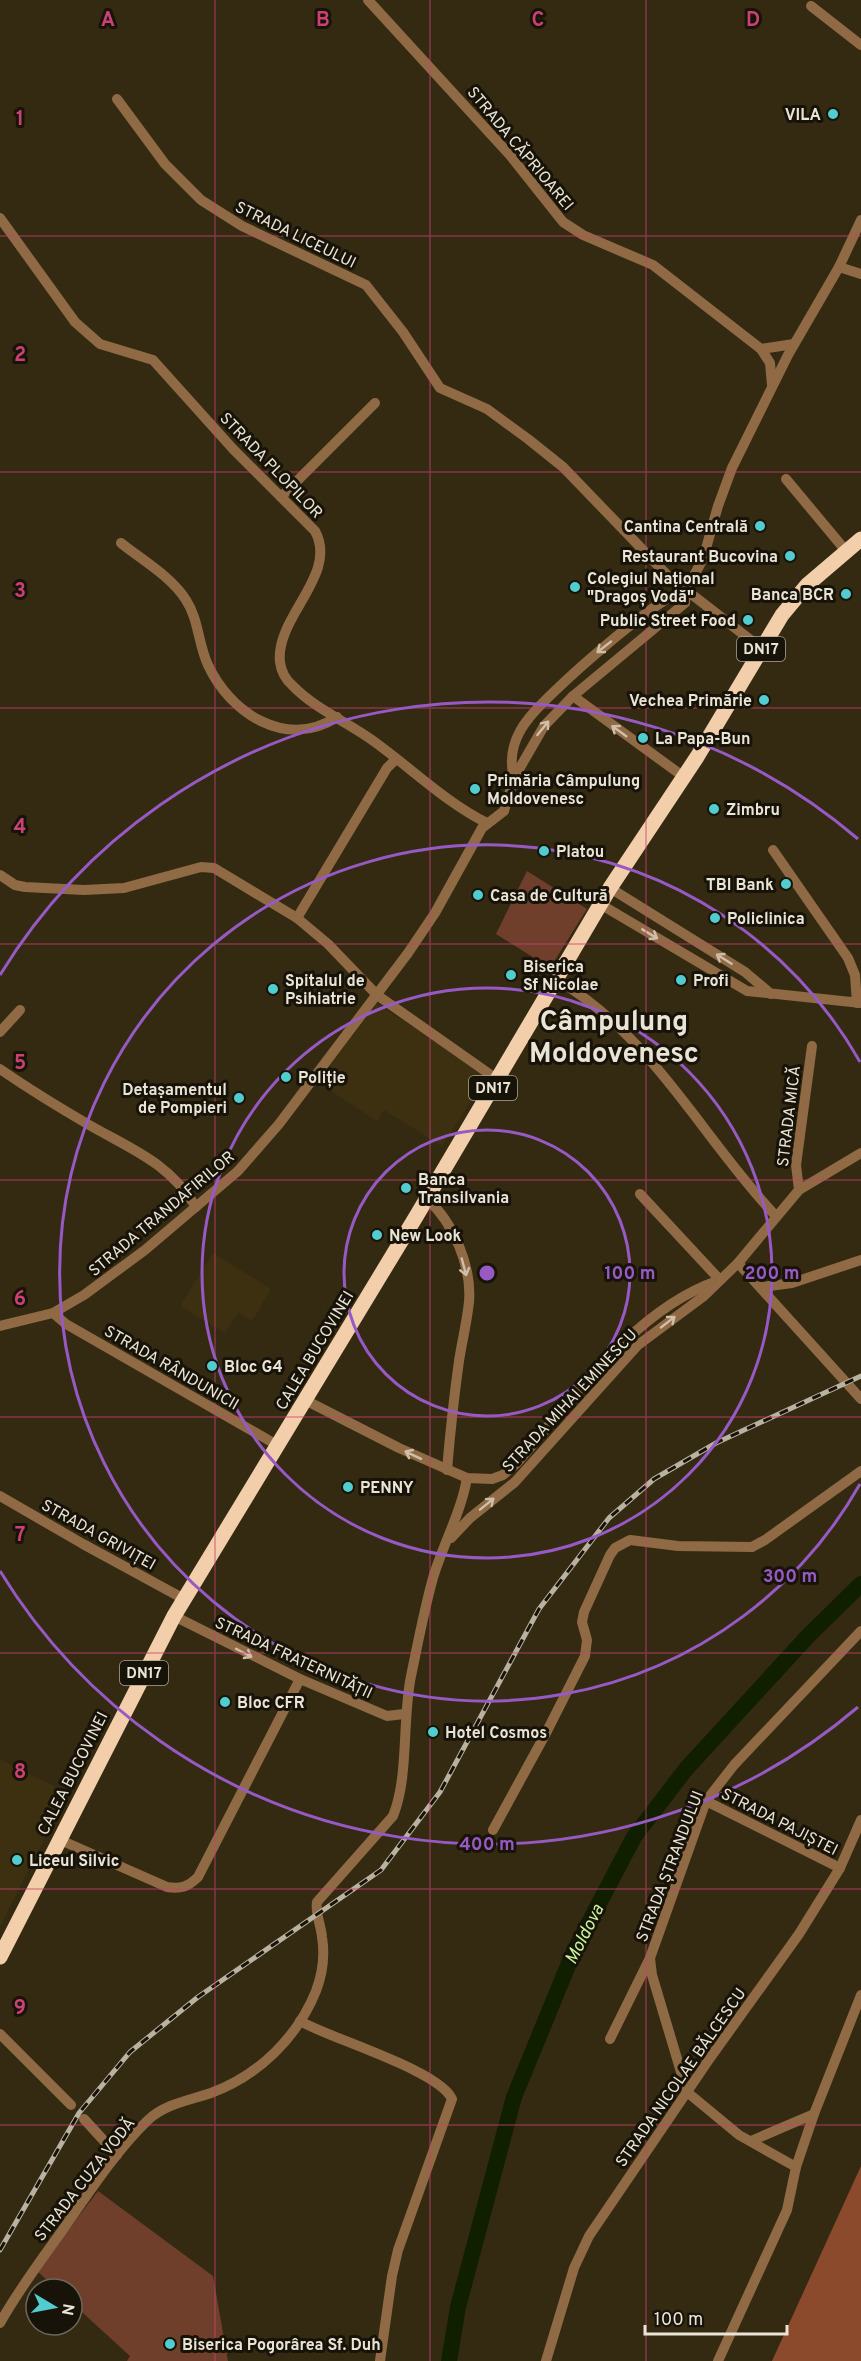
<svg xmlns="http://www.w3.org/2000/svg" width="861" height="2361" font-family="Overpass,sans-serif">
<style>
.built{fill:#3c3010}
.green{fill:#703f2b}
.forest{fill:#8c4a2d}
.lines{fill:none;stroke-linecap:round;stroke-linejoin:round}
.river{stroke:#0f1f00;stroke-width:16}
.minor{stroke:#8f6a44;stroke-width:10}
.highway{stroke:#f3ceaa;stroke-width:15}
.rail-casing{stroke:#b9b2a1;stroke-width:5}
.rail{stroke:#181309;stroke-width:3;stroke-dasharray:9;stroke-linecap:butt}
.oneway{stroke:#cfbfaa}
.grid{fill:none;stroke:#ca4174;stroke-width:1.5;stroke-opacity:0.55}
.ring{fill:none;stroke:#975ac5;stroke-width:3}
.poi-dot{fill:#52cdcf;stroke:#181309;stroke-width:2}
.labels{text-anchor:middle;stroke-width:6;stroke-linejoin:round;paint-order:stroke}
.shield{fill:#181309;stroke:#aba598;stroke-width:1.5}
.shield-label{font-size:15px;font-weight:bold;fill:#eae4d6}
.poi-label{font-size:16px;font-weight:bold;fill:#eae4d6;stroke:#181309;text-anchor:start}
.street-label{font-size:16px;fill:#eae4d6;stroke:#181309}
.water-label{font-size:18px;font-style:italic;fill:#c5f599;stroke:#181309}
.town-label{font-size:28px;font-weight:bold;fill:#eae4d6;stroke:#181309}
.grid-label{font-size:20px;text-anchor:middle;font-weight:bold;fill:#ca4174;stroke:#181309;stroke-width:6;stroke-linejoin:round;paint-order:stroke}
.centre{fill:#975ac5;stroke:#181309;stroke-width:3}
.ring-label{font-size:18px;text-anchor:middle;font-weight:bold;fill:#975ac5;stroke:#181309;stroke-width:6;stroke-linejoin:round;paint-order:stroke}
</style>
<rect width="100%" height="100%" fill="#342a12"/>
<!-- built -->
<g class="built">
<polygon points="377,1004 488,1075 442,1146 384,1110 377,1121 317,1082"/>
<polygon points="213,1253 271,1289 252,1321 238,1313 225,1333 180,1306"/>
<polygon points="0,1759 67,1793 0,1927"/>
</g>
<!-- green -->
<g class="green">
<polygon points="527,871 587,909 550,968 496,934"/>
<polygon points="98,2191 213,2276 228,2361 127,2361 130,2356 72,2303 72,2289 57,2289 37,2271"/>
</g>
<!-- forest -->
<polygon class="forest" points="861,2166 861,2361 772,2361"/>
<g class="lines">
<!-- river -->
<polyline class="river" points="449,2361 458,2307 514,2097 574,1951 634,1837 686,1769 808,1636 861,1584"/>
<!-- minor -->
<g class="minor">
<polyline points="368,0 509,154 563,222 583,235 653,265 761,349 770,363 772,385"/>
<polyline points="811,6 861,45"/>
<polyline points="117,99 165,164 201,200 242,226 366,285 403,332 440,388 487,409 528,439 563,467 668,576 761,648"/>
<path d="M0,218L75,322L100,344L153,360L233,449L315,531C339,575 275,617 280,662C281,671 286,680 293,686C314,708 347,722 372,740C410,767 445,802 487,823"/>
<polyline points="839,267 861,274"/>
<polyline points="761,349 794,344"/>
<polyline points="786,479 846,551"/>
<polyline points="281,497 375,403"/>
<path d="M121,543C142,560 172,577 186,600C199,620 198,644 208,665C230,713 286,750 337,717"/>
<polyline points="573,696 684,777"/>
<path d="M514,778C508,756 515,735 529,718C547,694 661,593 686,590"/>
<polyline points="773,850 848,958 855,975 857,1003"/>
<polyline points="0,875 15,885 25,887 84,890 124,888 201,867 214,868 297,918 328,944 377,995 498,1080"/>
<polyline points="610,888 745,972 771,994"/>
<polyline points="600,904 747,991 861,1003"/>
<polyline points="297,918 387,768 396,759"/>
<path d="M557,980C651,1034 703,1139 775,1215"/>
<polyline points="0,1032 20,1010"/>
<path d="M0,1069C29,1089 60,1108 91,1126C133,1150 169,1163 196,1207"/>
<polyline points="799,1190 796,1165 812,1046"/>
<polyline points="640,1194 720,1280"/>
<path d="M427,1199C453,1222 472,1266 469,1302C467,1322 462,1341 459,1361C454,1397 450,1434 447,1470"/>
<polyline points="738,1263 861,1399"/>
<polyline points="762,1287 792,1283 861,1260"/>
<polyline points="53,1313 66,1324 277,1445"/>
<polyline points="0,1326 53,1313 84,1295 145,1250 238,1171 279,1124 408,953 435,913 482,828 504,811 514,778 544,726 573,696 685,603 686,590 703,559 718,506 732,468 788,355 839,267 861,220"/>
<path d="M305,1400L399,1448L467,1478L492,1479L503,1475L517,1463C573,1399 634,1310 717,1281"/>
<polyline points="0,1496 83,1544 184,1599"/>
<polyline points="451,1538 470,1518 515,1482 638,1345 704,1296 738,1263 799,1190 861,1153"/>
<polyline points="174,1616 300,1679 387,1716 404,1714"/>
<polyline points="706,1801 840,1868"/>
<polyline points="493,1830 546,1733 585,1656 587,1640 582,1622 584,1612 610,1555 615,1548 630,1540 678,1546 752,1547 765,1540 861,1471"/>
<path d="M58,1839L167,1887C181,1889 188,1887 198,1877L300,1679"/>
<path d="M300,2021C331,2039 439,2070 452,2099L398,2250L392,2276L380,2361"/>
<polyline points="0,2034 71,2105"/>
<polyline points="610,2039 650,1958"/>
<polyline points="84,2119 117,2155"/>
<polyline points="751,2141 814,2114"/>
<polyline points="796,2167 739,2135 687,2092 652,1975 650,1958 706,1801 734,1765 861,1631"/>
<path d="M0,2323C19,2289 42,2259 64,2228C90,2191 116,2151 148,2120C165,2104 190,2100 211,2093C258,2076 297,2038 316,1991C322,1975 325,1955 322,1937C321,1925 315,1914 317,1902L393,1816C409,1777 402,1720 411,1676C418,1643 424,1610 433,1578C443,1544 461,1513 467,1478"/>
<polyline points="546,2361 574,2268 589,2236 710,2058 799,1934 840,1868 861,1820"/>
<polyline points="718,2361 787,2210 796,2167 814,2114 861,1995"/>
</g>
<!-- highway -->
<polyline class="highway" points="0,1957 174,1616 417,1215 610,888 697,757 782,615 807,585 861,539"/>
<!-- rail casing -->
<g class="rail-casing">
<polyline id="rail" points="0,2250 79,2113 130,2052 198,1997 381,1870 440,1792 539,1609 609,1518 654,1479 716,1443 861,1376"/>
</g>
<!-- rail -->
<use href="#rail" class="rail"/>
</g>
<!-- one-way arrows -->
<defs><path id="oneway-shaft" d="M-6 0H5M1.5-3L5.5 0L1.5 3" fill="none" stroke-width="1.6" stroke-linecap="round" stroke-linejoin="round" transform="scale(1.5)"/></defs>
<g class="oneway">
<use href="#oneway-shaft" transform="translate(604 647) rotate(142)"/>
<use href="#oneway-shaft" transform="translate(543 728) rotate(-51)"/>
<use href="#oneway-shaft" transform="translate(619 731) rotate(-144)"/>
<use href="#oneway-shaft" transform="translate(650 934) rotate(31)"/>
<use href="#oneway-shaft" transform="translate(724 959) rotate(-148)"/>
<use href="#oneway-shaft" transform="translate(464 1267) rotate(75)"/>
<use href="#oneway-shaft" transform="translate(668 1322) rotate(-38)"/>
<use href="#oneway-shaft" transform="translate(413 1455) rotate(-155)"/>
<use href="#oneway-shaft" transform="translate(487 1504) rotate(-39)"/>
<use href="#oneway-shaft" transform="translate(244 1653) rotate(28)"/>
</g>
<!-- grid -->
<path class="grid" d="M215,0V2361M430,0V2361M646,0V2361M0,236H861M0,472H861M0,708H861M0,944H861M0,1180H861M0,1417H861M0,1653H861M0,1889H861M0,2125H861"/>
<!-- distance rings -->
<g class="ring">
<circle cx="487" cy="1273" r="143"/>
<circle cx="487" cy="1273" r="285"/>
<path d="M860 1484A428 428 0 1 1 860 1062"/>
<path d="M858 1707A571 571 0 0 1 0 1571M0 975A571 571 0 0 1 858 839"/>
</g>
<!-- markers -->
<g class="poi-dot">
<circle cx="833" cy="114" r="6"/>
<circle cx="760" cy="526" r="6"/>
<circle cx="790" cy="556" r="6"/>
<circle cx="575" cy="587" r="6"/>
<circle cx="846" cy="594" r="6"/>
<circle cx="748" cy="620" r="6"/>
<circle cx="764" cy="700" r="6"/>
<circle cx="643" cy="738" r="6"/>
<circle cx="475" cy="789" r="6"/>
<circle cx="714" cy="809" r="6"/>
<circle cx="544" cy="851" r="6"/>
<circle cx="786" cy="884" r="6"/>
<circle cx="478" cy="895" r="6"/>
<circle cx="715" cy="918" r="6"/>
<circle cx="511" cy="975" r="6"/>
<circle cx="681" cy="980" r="6"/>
<circle cx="273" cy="989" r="6"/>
<circle cx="286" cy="1077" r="6"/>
<circle cx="239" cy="1098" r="6"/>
<circle cx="406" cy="1188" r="6"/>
<circle cx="377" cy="1235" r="6"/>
<circle cx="212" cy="1366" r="6"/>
<circle cx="348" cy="1487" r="6"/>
<circle cx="225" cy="1702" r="6"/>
<circle cx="433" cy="1732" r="6"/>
<circle cx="17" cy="1860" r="6"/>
<circle cx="170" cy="2344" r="6"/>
</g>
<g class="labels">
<!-- shield labels -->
<g class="shield">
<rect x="737" y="637" width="48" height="24" rx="4.5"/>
<rect x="469" y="1076" width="48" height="24" rx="4.5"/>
<rect x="120" y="1661" width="48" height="24" rx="4.5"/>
</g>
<g class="shield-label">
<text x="761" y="654">DN17</text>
<text x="493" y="1093">DN17</text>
<text x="144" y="1678">DN17</text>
</g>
<!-- poi labels -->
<g class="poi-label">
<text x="821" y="120" text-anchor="end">VILA</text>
<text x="748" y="532" text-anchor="end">Cantina Centrală</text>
<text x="778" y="562" text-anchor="end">Restaurant Bucovina</text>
<text x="587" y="584">Colegiul Național<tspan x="587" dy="18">"Dragoș Vodă"</tspan></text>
<text x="834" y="600" text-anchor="end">Banca BCR</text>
<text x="736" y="626" text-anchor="end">Public Street Food</text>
<text x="752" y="706" text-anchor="end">Vechea Primărie</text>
<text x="655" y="744">La Papa-Bun</text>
<text x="487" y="786">Primăria Câmpulung<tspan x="487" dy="18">Moldovenesc</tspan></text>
<text x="726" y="815">Zimbru</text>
<text x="556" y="857">Platou</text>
<text x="774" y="890" text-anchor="end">TBI Bank</text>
<text x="490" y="901">Casa de Cultură</text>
<text x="727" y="924">Policlinica</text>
<text x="523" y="972">Biserica<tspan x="523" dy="18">Sf Nicolae</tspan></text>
<text x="285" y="986">Spitalul de<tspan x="285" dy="18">Psihiatrie</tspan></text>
<text x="693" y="986">Profi</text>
<text x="298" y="1083">Poliție</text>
<text x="227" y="1095" text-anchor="end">Detașamentul<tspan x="227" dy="18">de Pompieri</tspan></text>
<text x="418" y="1185">Banca<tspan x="418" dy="18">Transilvania</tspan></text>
<text x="389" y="1241">New Look</text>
<text x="224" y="1372">Bloc G4</text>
<text x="360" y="1493">PENNY</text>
<text x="237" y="1708">Bloc CFR</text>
<text x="445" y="1738">Hotel Cosmos</text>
<text x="29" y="1866">Liceul Silvic</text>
<text x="182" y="2350">Biserica Pogorârea Sf. Duh</text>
</g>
<!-- street labels -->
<g class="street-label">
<text transform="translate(521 148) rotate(50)" y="6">STRADA CĂPRIOAREI</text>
<text transform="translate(296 234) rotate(26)" y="6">STRADA LICEULUI</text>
<text transform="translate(272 465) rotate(46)" y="6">STRADA PLOPILOR</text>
<text transform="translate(788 1116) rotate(-83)" y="6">STRADA MICĂ</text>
<text transform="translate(161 1213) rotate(-40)" y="6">STRADA TRANDAFIRILOR</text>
<text transform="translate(314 1350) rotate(-59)" y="6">CALEA BUCOVINEI</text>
<text transform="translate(172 1367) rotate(30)" y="6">STRADA RÂNDUNICII</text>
<text transform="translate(569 1400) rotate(-47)" y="6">STRADA MIHAI EMINESCU</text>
<text transform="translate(99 1534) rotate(29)" y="6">STRADA GRIVIȚEI</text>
<text transform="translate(294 1657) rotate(25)" y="6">STRADA FRATERNITĂȚII</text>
<text transform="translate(72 1773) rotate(-63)" y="6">CALEA BUCOVINEI</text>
<text transform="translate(780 1821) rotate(27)" y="6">STRADA PAJIȘTEI</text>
<text transform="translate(669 1866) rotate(-69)" y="6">STRADA ȘTRANDULUI</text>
<text transform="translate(680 2077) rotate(-55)" y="6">STRADA NICOLAE BĂLCESCU</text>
<text transform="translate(84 2179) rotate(-52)" y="6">STRADA CUZA VODĂ</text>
</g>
<!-- water labels -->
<g class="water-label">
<text transform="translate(584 1934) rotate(-63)" y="6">Moldova</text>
</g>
<!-- town labels -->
<g class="town-label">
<text x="614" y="1030">Câmpulung<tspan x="614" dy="32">Moldovenesc</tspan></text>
</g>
</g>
<g class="grid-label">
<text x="108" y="26">A</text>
<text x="323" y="26">B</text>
<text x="538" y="26">C</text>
<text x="753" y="26">D</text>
<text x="20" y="125">1</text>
<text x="20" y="361">2</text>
<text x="20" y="597">3</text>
<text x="20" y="833">4</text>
<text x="20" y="1069">5</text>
<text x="20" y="1305">6</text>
<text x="20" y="1541">7</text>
<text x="20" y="1778">8</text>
<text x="20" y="2014">9</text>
</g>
<circle cx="487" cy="1273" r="9" class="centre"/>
<g class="ring-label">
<text x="630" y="1279">100 m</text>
<text x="772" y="1279">200 m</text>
<text x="790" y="1582">300 m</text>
<text x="487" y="1850">400 m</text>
</g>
<!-- north arrow -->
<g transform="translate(54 2307) rotate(100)"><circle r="28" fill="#181309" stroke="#6c675b" stroke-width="1.5"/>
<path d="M0-4.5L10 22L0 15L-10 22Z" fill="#52cdcf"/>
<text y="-9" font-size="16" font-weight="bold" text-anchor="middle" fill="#eae4d6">N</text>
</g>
<!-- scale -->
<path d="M645 2325v9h142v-9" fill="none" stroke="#eae4d6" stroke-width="3"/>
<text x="654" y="2325" font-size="18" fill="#eae4d6" stroke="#181309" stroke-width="4.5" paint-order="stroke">100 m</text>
</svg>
